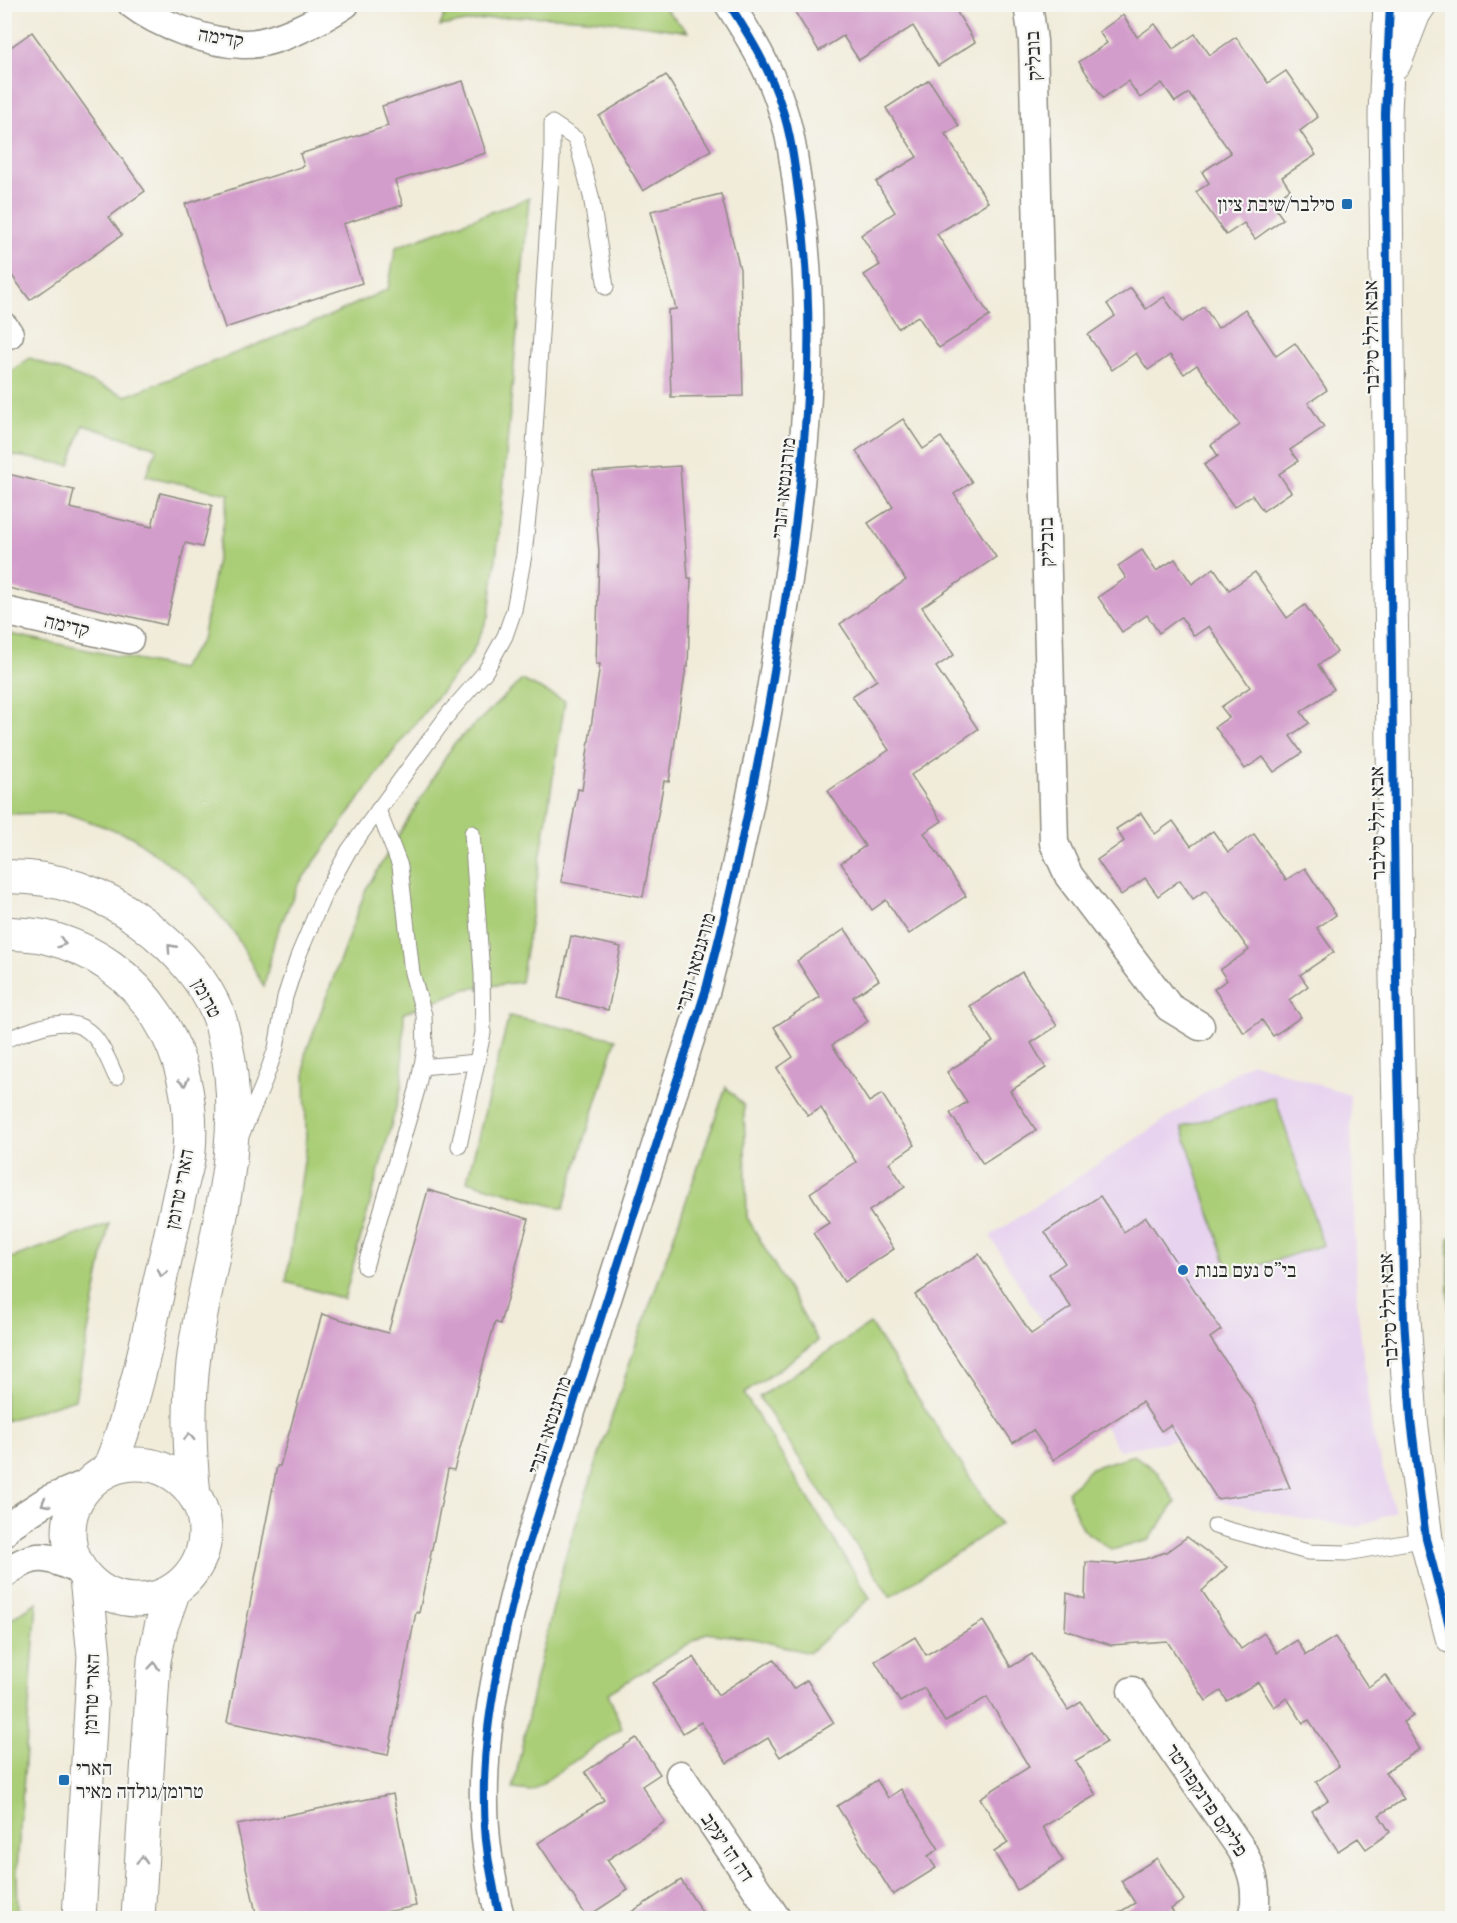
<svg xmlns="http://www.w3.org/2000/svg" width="1457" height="1923" font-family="'IM FELL French Canon','Frank Ruhl Libre',serif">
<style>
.built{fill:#e7d2ef}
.green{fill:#aace77;stroke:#6a7c51;stroke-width:1.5}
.building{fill:#d39dcb}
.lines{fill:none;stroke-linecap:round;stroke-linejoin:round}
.lane-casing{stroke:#8e8c82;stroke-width:17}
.street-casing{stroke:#8e8c82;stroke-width:31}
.secondary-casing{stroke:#8e8c82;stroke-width:35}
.lane{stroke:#fff;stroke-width:15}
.street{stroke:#fff;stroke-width:28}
.secondary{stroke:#fff;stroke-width:33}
.cycleway-casing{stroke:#f6f6f2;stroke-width:11}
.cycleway{stroke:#0057b8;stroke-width:8}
.oneway{stroke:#a0a0a0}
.poi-dot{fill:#1f6fb2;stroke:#f6f6f2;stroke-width:2}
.labels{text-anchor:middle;stroke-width:4.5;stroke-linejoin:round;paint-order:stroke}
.street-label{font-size:20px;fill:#2b2b2b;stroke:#f6f6f2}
.poi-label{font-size:20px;fill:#2b2b2b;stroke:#f6f6f2;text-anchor:start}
</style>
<rect width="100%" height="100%" fill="#f6f6f2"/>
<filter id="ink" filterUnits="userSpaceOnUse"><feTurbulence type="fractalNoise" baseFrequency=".0167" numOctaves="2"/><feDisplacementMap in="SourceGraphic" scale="12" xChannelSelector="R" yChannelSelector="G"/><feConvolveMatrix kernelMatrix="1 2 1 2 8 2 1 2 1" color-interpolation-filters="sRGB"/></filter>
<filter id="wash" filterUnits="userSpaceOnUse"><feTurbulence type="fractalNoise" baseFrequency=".008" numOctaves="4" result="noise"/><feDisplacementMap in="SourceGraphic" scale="24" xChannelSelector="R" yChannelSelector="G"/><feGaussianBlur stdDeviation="1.35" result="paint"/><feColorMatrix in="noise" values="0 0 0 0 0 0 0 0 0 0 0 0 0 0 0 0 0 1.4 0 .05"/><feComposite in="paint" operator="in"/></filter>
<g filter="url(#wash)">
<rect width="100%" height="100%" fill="#f1ecda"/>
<!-- built -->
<polygon class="built" points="1251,1062 1350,1095 1357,1304 1372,1432 1395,1512 1359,1527 1300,1519 1216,1500 1176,1440 1119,1450 990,1236"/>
<!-- green -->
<g class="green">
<path d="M661,5L688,32C629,23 569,14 509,17C486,18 463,23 440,26L448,5Z"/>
<polygon points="529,198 499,534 489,615 471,655 401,741 298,885 275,938 264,987 235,934 191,880 131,836 65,813 5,814 5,633 180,669 202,640 229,494 146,476 157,448 83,425 70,465 5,454 5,376 30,358 126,396 327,317 388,289 396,247"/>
<polygon points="522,680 565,701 521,982 466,989 404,1013 402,1085 344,1299 286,1282 306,1148 305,1055 366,889 453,745"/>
<polygon points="509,1016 616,1039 563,1209 467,1181"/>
<polygon points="726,1087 744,1106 747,1217 818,1341 744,1394 870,1598 809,1653 755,1639 706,1633 608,1693 622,1728 531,1791 513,1789 536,1678 566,1554 635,1347"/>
<polygon points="1275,1097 1323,1245 1230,1275 1182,1127"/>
<polygon points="109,1224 75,1399 5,1421 5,1260"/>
<polygon points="1452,1237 1452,1496 1449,1430 1449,1239"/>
<polygon points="870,1324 1000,1524 890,1597 759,1397"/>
<polygon points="1134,1455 1157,1472 1176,1502 1149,1540 1112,1550 1082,1529 1067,1492 1091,1468"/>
<polygon points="37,1602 17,1868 18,1918 5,1918 5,1623"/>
</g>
<g id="blocks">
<!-- building -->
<g class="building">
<polygon points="790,4 952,4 975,42 938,66 913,26 859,60 843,36 819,51"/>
<polygon points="1123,15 1137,37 1155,24 1173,49 1195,34 1210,55 1236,37 1268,83 1286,71 1318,117 1300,131 1316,155 1282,177 1290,189 1271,202 1283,219 1255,239 1244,223 1226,235 1196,192 1209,183 1202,172 1231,153 1189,93 1175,102 1162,83 1140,98 1128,81 1103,98 1079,62 1107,43 1099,32"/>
<polygon points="32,32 145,191 109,217 122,235 30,300 4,265 4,52"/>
<polygon points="666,75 711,150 643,191 599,116"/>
<polygon points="929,80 959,126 945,134 988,202 937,234 990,316 939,348 918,316 898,328 864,275 880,265 861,235 895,212 876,182 917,157 886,108"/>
<polygon points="463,81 486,153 395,181 403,205 343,224 362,283 225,328 185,204 304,166 300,154 388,126 382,106"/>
<polygon points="721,194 740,269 743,396 671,397 668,310 676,309 651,211"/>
<polygon points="1131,288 1146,309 1164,297 1182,322 1204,307 1218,328 1245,309 1276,356 1295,343 1327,390 1308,403 1324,427 1290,450 1298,461 1279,474 1291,492 1263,511 1252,495 1234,507 1204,465 1218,456 1211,445 1240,425 1197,365 1184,374 1170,355 1148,370 1136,353 1112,370 1088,335 1115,316 1107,304"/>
<polygon points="903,419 923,449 941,437 972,482 954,494 996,557 922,607 954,655 936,667 978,729 911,775 942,821 924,833 966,896 909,934 886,900 872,910 841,863 865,846 828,791 889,750 852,696 877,680 840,624 906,580 868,523 893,507 856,451"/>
<polygon points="680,466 688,578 691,578 688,667 686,667 669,782 664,781 643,897 561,882 578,789 582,790 600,664 596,664 599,552 593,472"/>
<polygon points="4,473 74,490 70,508 152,527 160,493 212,505 202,547 185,543 166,625 4,587"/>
<polygon points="1142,550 1156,571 1175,559 1192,584 1214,568 1229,590 1255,572 1287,618 1305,605 1337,652 1318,665 1334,689 1301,712 1309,723 1290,736 1302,753 1274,772 1263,757 1245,769 1215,727 1229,717 1221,707 1250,687 1209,626 1194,636 1181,617 1159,633 1147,615 1122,632 1098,597 1126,578 1118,566"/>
<polygon points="1141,813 1155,834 1173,821 1191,846 1213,831 1228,852 1254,834 1286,880 1305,868 1336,915 1317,928 1334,952 1300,975 1308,986 1289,1000 1301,1017 1273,1036 1262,1020 1244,1033 1214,989 1227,980 1220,970 1249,950 1206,890 1193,899 1180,880 1158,896 1145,878 1121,895 1097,860 1124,841 1116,829"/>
<polygon points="845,929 879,980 853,997 868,1021 832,1045 869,1102 882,1094 915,1145 889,1163 905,1187 869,1211 894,1249 844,1282 813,1233 829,1223 810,1193 856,1162 821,1108 808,1116 777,1068 793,1057 774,1027 820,997 797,961"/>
<polygon points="571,936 621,947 608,1010 558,998"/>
<polygon points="1022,972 1057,1026 1031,1043 1046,1068 1010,1091 1036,1130 983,1164 950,1113 967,1102 947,1072 993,1042 970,1006"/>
<polygon points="428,1190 529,1219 500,1324 495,1322 454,1470 448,1469 419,1613 416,1612 388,1755 227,1722 277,1466 280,1466 322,1314 388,1333"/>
<polygon points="1100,1196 1124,1232 1146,1217 1221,1330 1210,1338 1255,1405 1290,1488 1217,1499 1170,1425 1161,1431 1142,1402 1053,1460 1033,1430 1013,1443 915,1295 979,1254 1031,1334 1071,1307 1049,1274 1065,1263 1045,1232"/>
<polygon points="1187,1537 1227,1567 1202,1591 1241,1649 1264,1633 1277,1653 1297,1640 1306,1655 1335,1637 1368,1687 1386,1675 1413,1716 1403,1722 1420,1749 1385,1772 1404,1799 1379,1815 1390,1832 1366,1849 1358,1838 1338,1851 1312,1811 1328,1800 1316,1782 1339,1766 1309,1720 1303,1723 1287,1698 1274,1707 1258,1682 1227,1701 1221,1691 1206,1701 1167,1641 1111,1645 1065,1630 1067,1593 1085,1599 1086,1562 1116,1564 1145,1559 1166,1552"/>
<polygon points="983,1621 1011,1667 1032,1654 1068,1710 1081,1702 1107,1742 1075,1761 1096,1795 1043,1827 1063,1861 1017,1890 994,1852 1008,1843 980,1798 1029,1767 987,1697 945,1722 924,1688 900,1702 875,1661 915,1637 926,1655"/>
<polygon points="694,1657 718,1695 774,1659 793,1689 807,1680 834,1723 780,1757 768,1738 727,1763 701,1722 683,1733 652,1683"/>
<polygon points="636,1738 660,1774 642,1786 665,1822 607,1860 628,1890 587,1917 538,1843 604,1800 585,1772"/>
<polygon points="877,1780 888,1798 901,1789 939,1849 928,1856 936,1868 893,1895 837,1806"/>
<polygon points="393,1794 416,1906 355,1918 257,1918 237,1825"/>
<polygon points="1157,1858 1184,1900 1171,1909 1177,1918 1110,1918 1135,1903 1121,1881"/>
<polygon points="681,1880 706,1918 622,1918"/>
</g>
</g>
</g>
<g filter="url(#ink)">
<use href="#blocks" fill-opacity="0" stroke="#8e8c82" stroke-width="1.5"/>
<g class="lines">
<!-- lane casing -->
<g class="lane-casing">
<g id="lane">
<path d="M4,1040C36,1029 76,1007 99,1043C106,1053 111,1066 116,1077"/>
<polyline points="421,1067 477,1062"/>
<polyline points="241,1136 263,1085 276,1048 285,997 299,954 324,895 349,850 450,712 485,672 505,636 514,610 524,555 532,478 552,158 552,123 576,139 591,196 606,287"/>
<polyline points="459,1146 483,1033 482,974 472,833"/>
<polyline points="365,1267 417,1090 425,1050 424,1015 412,973 400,866 378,810"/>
<polyline points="1215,1526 1308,1552 1346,1553 1426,1539"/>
</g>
</g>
<!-- street casing -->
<g class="street-casing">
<g id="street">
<path d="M132,4C159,25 209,43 243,44C274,45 319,21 345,4"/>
<polyline points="1028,4 1033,41 1054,843 1069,876 1169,1007 1200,1026"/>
<polyline points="4,327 9,334"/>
<polyline points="4,611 129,639"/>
<polyline points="4,1532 8,1526 48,1500 91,1482"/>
<path d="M4,1574C35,1551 47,1555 79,1570"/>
<path d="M1132,1691L1242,1850C1255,1876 1257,1889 1254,1918"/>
<polyline points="680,1775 776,1918"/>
<path d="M501,1918C496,1906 495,1892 492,1879C470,1774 496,1669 521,1568L706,989C741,856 768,723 787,587C805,462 817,338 801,213C796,178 793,141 782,108C771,71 750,37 729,4"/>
</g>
</g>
<!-- secondary casing -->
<g class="secondary-casing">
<g id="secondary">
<polyline points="1390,4 1385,114 1396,979 1404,1319 1411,1420 1426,1539 1452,1637"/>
<polyline points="1395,62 1414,13 1420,4"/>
<path d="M4,877C54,875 105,893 144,924C174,947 203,978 218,1014C222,1023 223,1035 226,1045C249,1145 208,1256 194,1355C188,1402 189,1448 194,1495"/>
<path d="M4,933C18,934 32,934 45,937C145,961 197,1053 189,1151C188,1165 183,1179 180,1192C174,1220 168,1248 161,1276C147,1342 134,1407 109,1469"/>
<circle cx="137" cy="1532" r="68"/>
<polyline points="79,1918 94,1656 86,1578"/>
<polyline points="138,1918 154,1660 161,1627 174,1590"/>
</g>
</g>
<!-- lane -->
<use href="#lane" class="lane"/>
<!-- street -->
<use href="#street" class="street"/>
<!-- secondary -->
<use href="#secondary" class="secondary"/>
<!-- cycleway casing -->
<g class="cycleway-casing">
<g id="cycleway">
<polyline points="1390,4 1385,114 1396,979 1404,1319 1411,1420 1426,1539 1452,1637"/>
<path d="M501,1918C496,1906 495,1892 492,1879C470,1774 496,1669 521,1568L706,989C741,856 768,723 787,587C805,462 817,338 801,213C796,178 793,141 782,108C771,71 750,37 729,4"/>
</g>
</g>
<!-- cycleway -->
<use href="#cycleway" class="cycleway"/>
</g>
<!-- one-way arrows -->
<defs><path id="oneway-chevron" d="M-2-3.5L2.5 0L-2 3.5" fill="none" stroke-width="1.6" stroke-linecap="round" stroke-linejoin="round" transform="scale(1.5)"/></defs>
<g class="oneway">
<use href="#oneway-chevron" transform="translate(62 943) rotate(18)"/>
<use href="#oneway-chevron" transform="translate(171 948) rotate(-132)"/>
<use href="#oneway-chevron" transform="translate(184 1082) rotate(78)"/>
<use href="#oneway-chevron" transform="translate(162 1273) rotate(103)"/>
<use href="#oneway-chevron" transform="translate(189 1437) rotate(-91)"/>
<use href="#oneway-chevron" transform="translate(45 1503) rotate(150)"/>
<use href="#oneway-chevron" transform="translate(154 1666) rotate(-85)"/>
<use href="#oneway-chevron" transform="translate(142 1860) rotate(-87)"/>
</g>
</g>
<!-- markers -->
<g class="poi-dot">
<rect x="1341" y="198" width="12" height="12" rx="3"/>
<circle cx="1183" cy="1270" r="6"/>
<rect x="58" y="1774" width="12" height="12" rx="3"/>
</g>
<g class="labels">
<!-- street labels -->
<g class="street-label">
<text transform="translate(221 37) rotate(9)" y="7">קדימה</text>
<text transform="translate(1033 56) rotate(-93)" y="7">בובליק</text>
<text transform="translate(1371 337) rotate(-91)" y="7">אבא הלל סילבר</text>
<text transform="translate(783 488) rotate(-84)" y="7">מורגנטאו הנרי</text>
<text transform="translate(1046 542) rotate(-91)" y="7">בובליק</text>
<text transform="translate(67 625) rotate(13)" y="7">קדימה</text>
<text transform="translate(1377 823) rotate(-91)" y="7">אבא הלל סילבר</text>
<text transform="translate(695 962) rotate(-74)" y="7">מורגנטאו הנרי</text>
<text transform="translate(207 998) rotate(62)" y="7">טרומן</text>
<text transform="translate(179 1189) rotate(-79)" y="7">הארי טרומן</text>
<text transform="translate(1388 1310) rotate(-93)" y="7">אבא הלל סילבר</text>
<text transform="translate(549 1425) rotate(-72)" y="7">מורגנטאו הנרי</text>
<text transform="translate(91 1694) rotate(-88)" y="7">הארי טרומן</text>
<text transform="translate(1207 1800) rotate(56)" y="7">פליקס פרנקפורטר</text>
<text transform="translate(728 1847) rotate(56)" y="7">דה הז יעקב</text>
</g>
<!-- poi labels -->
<g class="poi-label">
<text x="1335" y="211" text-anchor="end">סילבר/שיבת ציון</text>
<text x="1195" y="1277">בי"ס נעם בנות</text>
<text x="76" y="1775">הארי<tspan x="76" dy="23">טרומן/גולדה מאיר</tspan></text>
</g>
</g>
<!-- margin -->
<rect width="1457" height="1923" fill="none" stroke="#f6f6f2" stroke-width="24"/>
</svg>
